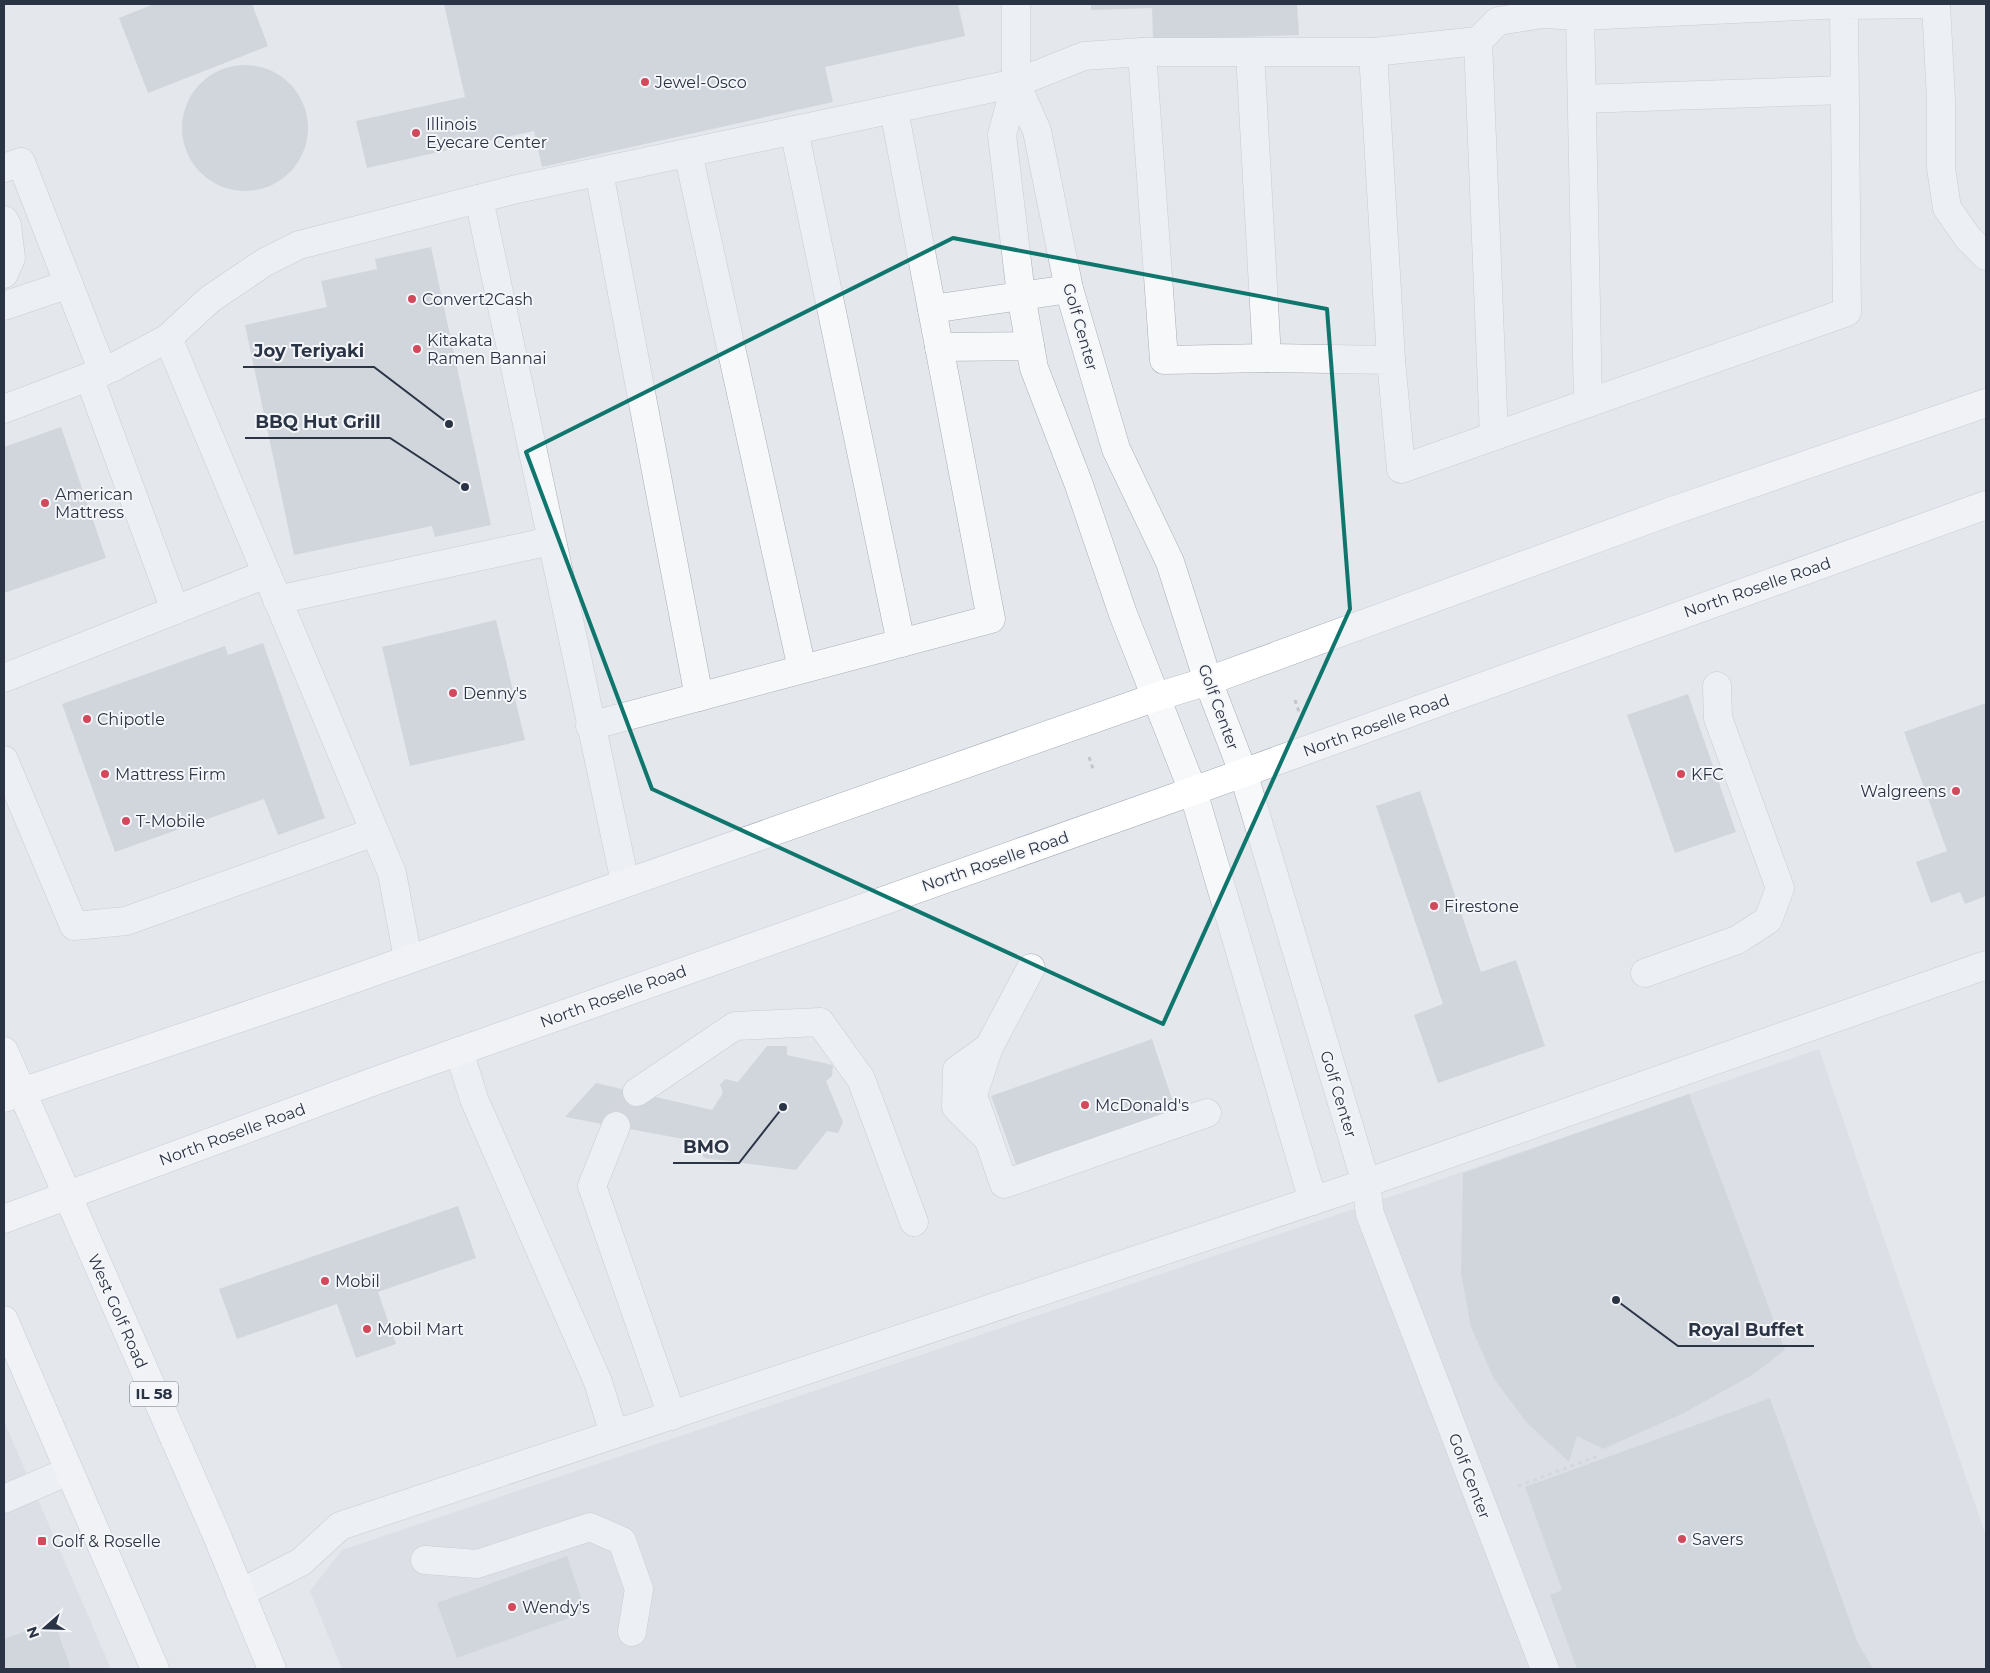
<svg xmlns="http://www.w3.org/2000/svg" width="1990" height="1673" font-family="Montserrat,sans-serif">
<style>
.built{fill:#d2d6de}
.building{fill:#bbc0ca}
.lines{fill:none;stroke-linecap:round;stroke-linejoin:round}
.minor-tunnel{stroke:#bfc3cb;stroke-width:28;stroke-dasharray:28 14;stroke-linecap:butt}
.minor-casing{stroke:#a9aeb7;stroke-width:29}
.major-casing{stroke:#a3abb8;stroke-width:29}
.path{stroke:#c2c5cb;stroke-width:3;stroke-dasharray:4 4;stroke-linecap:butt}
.minor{stroke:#f7f8fa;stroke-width:28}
.major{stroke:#fff;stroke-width:28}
.marked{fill:none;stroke:#0f766e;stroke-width:4;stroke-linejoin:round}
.poi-dot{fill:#d1495b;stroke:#f4f6f9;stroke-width:2}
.labels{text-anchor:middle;stroke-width:4;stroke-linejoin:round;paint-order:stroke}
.shield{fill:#f4f6f9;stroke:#676e7b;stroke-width:1}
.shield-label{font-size:15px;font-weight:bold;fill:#2b3445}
.poi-label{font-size:16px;fill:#2b3445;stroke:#f4f6f9;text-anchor:start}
.street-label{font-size:16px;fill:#2b3445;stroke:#f4f6f9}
.leader{fill:none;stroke:#2b3445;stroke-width:2}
.callout-dot{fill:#2b3445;stroke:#f4f6f9;stroke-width:2}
.callout-label{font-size:18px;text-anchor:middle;font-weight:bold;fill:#2b3445;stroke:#f4f6f9;stroke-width:4;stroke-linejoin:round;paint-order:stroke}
</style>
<rect width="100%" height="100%" fill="#e4e7ec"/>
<!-- built -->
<g class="built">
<polygon points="1819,1049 1986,1536 1986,1669 342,1669 310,1591 342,1550 1422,1186"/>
<polygon points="4,1421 111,1669 4,1669"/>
</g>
<!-- building -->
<g class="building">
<polygon points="154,4 252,4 268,46 148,93 119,18"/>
<polygon points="444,4 958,4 965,36 825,67 833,102 542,167 534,131 367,168 356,121 465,97"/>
<polygon points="1091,4 1297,4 1299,35 1153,40 1152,8 1091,10"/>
<circle cx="245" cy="128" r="63"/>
<polygon points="431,247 491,525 435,537 432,526 294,555 245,325 327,307 321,281 377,269 375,259"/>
<polygon points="61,427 106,558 4,593 4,447"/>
<polygon points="496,620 525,740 410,766 382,647"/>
<polygon points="263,643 325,818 278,835 264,799 115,852 62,704 225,646 228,655"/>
<polygon points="1688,694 1736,832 1675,853 1627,715"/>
<polygon points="1986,703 1986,896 1965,904 1960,892 1931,903 1916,862 1947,851 1904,732"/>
<polygon points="1420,791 1481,972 1516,960 1545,1046 1438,1083 1414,1015 1443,1004 1376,806"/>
<polygon points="1152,1039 1177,1114 1018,1170 991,1096"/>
<polygon points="767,1046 787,1046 787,1055 833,1065 832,1076 826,1081 843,1122 838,1133 827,1131 796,1170 704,1158 694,1141 565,1117 596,1083 712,1110 723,1093 720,1085 725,1079 738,1082"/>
<polygon points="1689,1094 1785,1350 1754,1374 1684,1413 1603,1449 1577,1436 1569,1462 1527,1423 1494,1379 1471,1327 1461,1273 1463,1173"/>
<polygon points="458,1206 476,1258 378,1292 396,1344 356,1358 337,1304 237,1339 219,1289"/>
<polygon points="1770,1398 1857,1641 1873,1669 1577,1669 1550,1595 1562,1590 1525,1487"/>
<polygon points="567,1556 586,1612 457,1658 437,1603"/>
<polygon points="54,1621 71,1669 4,1669 4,1639"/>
</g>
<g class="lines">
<!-- minor-tunnel -->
<polyline class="minor-tunnel" points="616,1126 637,1092"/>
<!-- minor casing -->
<g class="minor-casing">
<g id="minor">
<polyline points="1016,4 1016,83 1002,135 1021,295 1034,368 1079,485 1123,614 1193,791 1313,1201"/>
<polyline points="1936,4 1941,100 1941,168 1947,208 1968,238 1986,256"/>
<polyline points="1580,16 1844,4"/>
<polyline points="1478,41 1498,21 1543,14 1580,16 1588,403"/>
<polyline points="1142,52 1373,52 1391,360"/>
<polyline points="1373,52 1478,41 1494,436"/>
<polyline points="1250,53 1267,358"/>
<polyline points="1016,83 1037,131 1069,289 1116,449 1170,562 1208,681 1243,772 1366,1183 1370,1214 1545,1669"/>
<polyline points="1582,99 1844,90"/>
<polyline points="794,130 901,643"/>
<polyline points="688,153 802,669"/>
<polyline points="4,168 21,162 103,372"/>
<polyline points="599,172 699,697"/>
<polyline points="479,199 625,882"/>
<polyline points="4,220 7,225 11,258 4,274"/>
<polyline points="4,306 69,284"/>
<polyline points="932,309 1069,289"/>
<polyline points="168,338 392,873 408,959"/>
<polyline points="939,347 1030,346"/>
<polyline points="89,377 175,610"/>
<polyline points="4,409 112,368 168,338 210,299 265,262 299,245 517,189 1016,83 1084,56 1142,52 1164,360 1267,358 1391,360 1401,469 1847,312 1844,5 1936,4"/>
<polyline points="277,600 551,541"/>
<polyline points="4,678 266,574"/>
<polyline points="590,726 991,619 894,110"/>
<polyline points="4,760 74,926 126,921 374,832"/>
<polyline points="1031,968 989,1047 973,1095 1004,1184 1207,1113"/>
<polyline points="1645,973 1737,940 1768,920 1780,888 1718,718 1717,686"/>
<polyline points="459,1051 474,1099 598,1382 614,1434"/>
<polyline points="637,1092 735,1026 820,1022 861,1079 914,1222"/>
<polyline points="616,1126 592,1186 672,1416"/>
<polyline points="984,1135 956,1107 957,1070 989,1047"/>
<polyline points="4,1499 69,1471"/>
<polyline points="425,1560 477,1564 590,1527 622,1541 639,1589 632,1632"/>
<polyline points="240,1593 301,1562 340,1526 1366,1183 1986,965"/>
</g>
</g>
<!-- major casing -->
<g class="major-casing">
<g id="major">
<polyline points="4,1051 215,1531 272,1669"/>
<polyline points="4,1098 325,989 1156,697 1208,681 1669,512 1986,403"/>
<polyline points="4,1219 375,1081 1193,791 1986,505"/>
<polyline points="4,1320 155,1669"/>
</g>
</g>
<!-- path -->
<g class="path">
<polyline points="1295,700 1300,715"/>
<polyline points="1089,757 1094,772"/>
<polyline points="1518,1486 1598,1456"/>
</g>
<!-- minor -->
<use href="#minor" class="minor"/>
<!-- major -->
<use href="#major" class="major"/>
</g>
<!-- marked area -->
<path d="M0 0H1990V1673H0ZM953,238L1327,309L1350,609L1163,1024L652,789L526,452Z" fill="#e4e7ec" fill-opacity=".55" fill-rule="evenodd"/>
<path class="marked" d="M953,238L1327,309L1350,609L1163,1024L652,789L526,452Z"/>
<!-- markers -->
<g class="poi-dot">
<circle cx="645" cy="82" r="5"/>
<circle cx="416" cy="133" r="5"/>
<circle cx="412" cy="299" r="5"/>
<circle cx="417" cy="349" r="5"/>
<circle cx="45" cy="503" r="5"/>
<circle cx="453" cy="693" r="5"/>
<circle cx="87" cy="719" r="5"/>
<circle cx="105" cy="774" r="5"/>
<circle cx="1681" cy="774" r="5"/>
<circle cx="1956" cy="791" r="5"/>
<circle cx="126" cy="821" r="5"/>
<circle cx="1434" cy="906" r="5"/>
<circle cx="1085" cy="1105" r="5"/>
<circle cx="325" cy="1281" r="5"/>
<circle cx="367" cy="1329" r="5"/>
<circle cx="1682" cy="1539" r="5"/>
<rect x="37" y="1536" width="10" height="10" rx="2.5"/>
<circle cx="512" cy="1607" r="5"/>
</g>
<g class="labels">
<!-- shield labels -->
<rect class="shield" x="130" y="1381.5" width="48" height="25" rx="4"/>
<g class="shield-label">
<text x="154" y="1399">IL 58</text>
</g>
<!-- poi labels -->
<g class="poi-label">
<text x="655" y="88">Jewel-Osco</text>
<text x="426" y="130">Illinois<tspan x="426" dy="18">Eyecare Center</tspan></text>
<text x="422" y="305">Convert2Cash</text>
<text x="427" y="346">Kitakata<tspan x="427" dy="18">Ramen Bannai</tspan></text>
<text x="55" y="500">American<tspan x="55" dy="18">Mattress</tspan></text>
<text x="463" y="699">Denny's</text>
<text x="97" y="725">Chipotle</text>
<text x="115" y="780">Mattress Firm</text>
<text x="1691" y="780">KFC</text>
<text x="1946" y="797" text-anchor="end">Walgreens</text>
<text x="136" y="827">T-Mobile</text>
<text x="1444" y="912">Firestone</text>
<text x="1095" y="1111">McDonald's</text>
<text x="335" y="1287">Mobil</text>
<text x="377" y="1335">Mobil Mart</text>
<text x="1692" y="1545">Savers</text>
<text x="52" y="1547">Golf &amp; Roselle</text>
<text x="522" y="1613">Wendy's</text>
</g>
<!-- street labels -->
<g class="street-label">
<text transform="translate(1081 327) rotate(74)" y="6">Golf Center</text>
<text transform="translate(1757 587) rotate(-19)" y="6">North Roselle Road</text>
<text transform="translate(1219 707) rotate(70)" y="6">Golf Center</text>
<text transform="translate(1376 725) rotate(-20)" y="6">North Roselle Road</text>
<text transform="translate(995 861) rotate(-19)" y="6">North Roselle Road</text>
<text transform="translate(613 996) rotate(-20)" y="6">North Roselle Road</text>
<text transform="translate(1339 1094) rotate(73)" y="6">Golf Center</text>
<text transform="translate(232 1134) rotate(-20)" y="6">North Roselle Road</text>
<text transform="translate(118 1311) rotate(66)" y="6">West Golf Road</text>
<text transform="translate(1470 1476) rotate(69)" y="6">Golf Center</text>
</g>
</g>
<!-- callouts -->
<path class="leader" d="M449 424L374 367H243M465 487L390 438H245M783 1107L739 1163H673M1616 1300L1678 1346H1814"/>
<g class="callout-dot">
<circle cx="449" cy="424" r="5"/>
<circle cx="465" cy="487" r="5"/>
<circle cx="783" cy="1107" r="5"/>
<circle cx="1616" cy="1300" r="5"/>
</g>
<g class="callout-label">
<text x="309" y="357">Joy Teriyaki</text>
<text x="318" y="428">BBQ Hut Grill</text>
<text x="706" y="1153">BMO</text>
<text x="1746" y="1336">Royal Buffet</text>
</g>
<!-- border -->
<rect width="1990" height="1673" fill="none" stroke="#2b3445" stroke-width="10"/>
<!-- north arrow -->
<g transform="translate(45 1628) rotate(250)" stroke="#f4f6f9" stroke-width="4" paint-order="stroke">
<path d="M0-4L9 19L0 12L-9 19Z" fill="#2b3445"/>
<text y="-8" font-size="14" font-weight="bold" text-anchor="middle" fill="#2b3445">N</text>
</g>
</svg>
